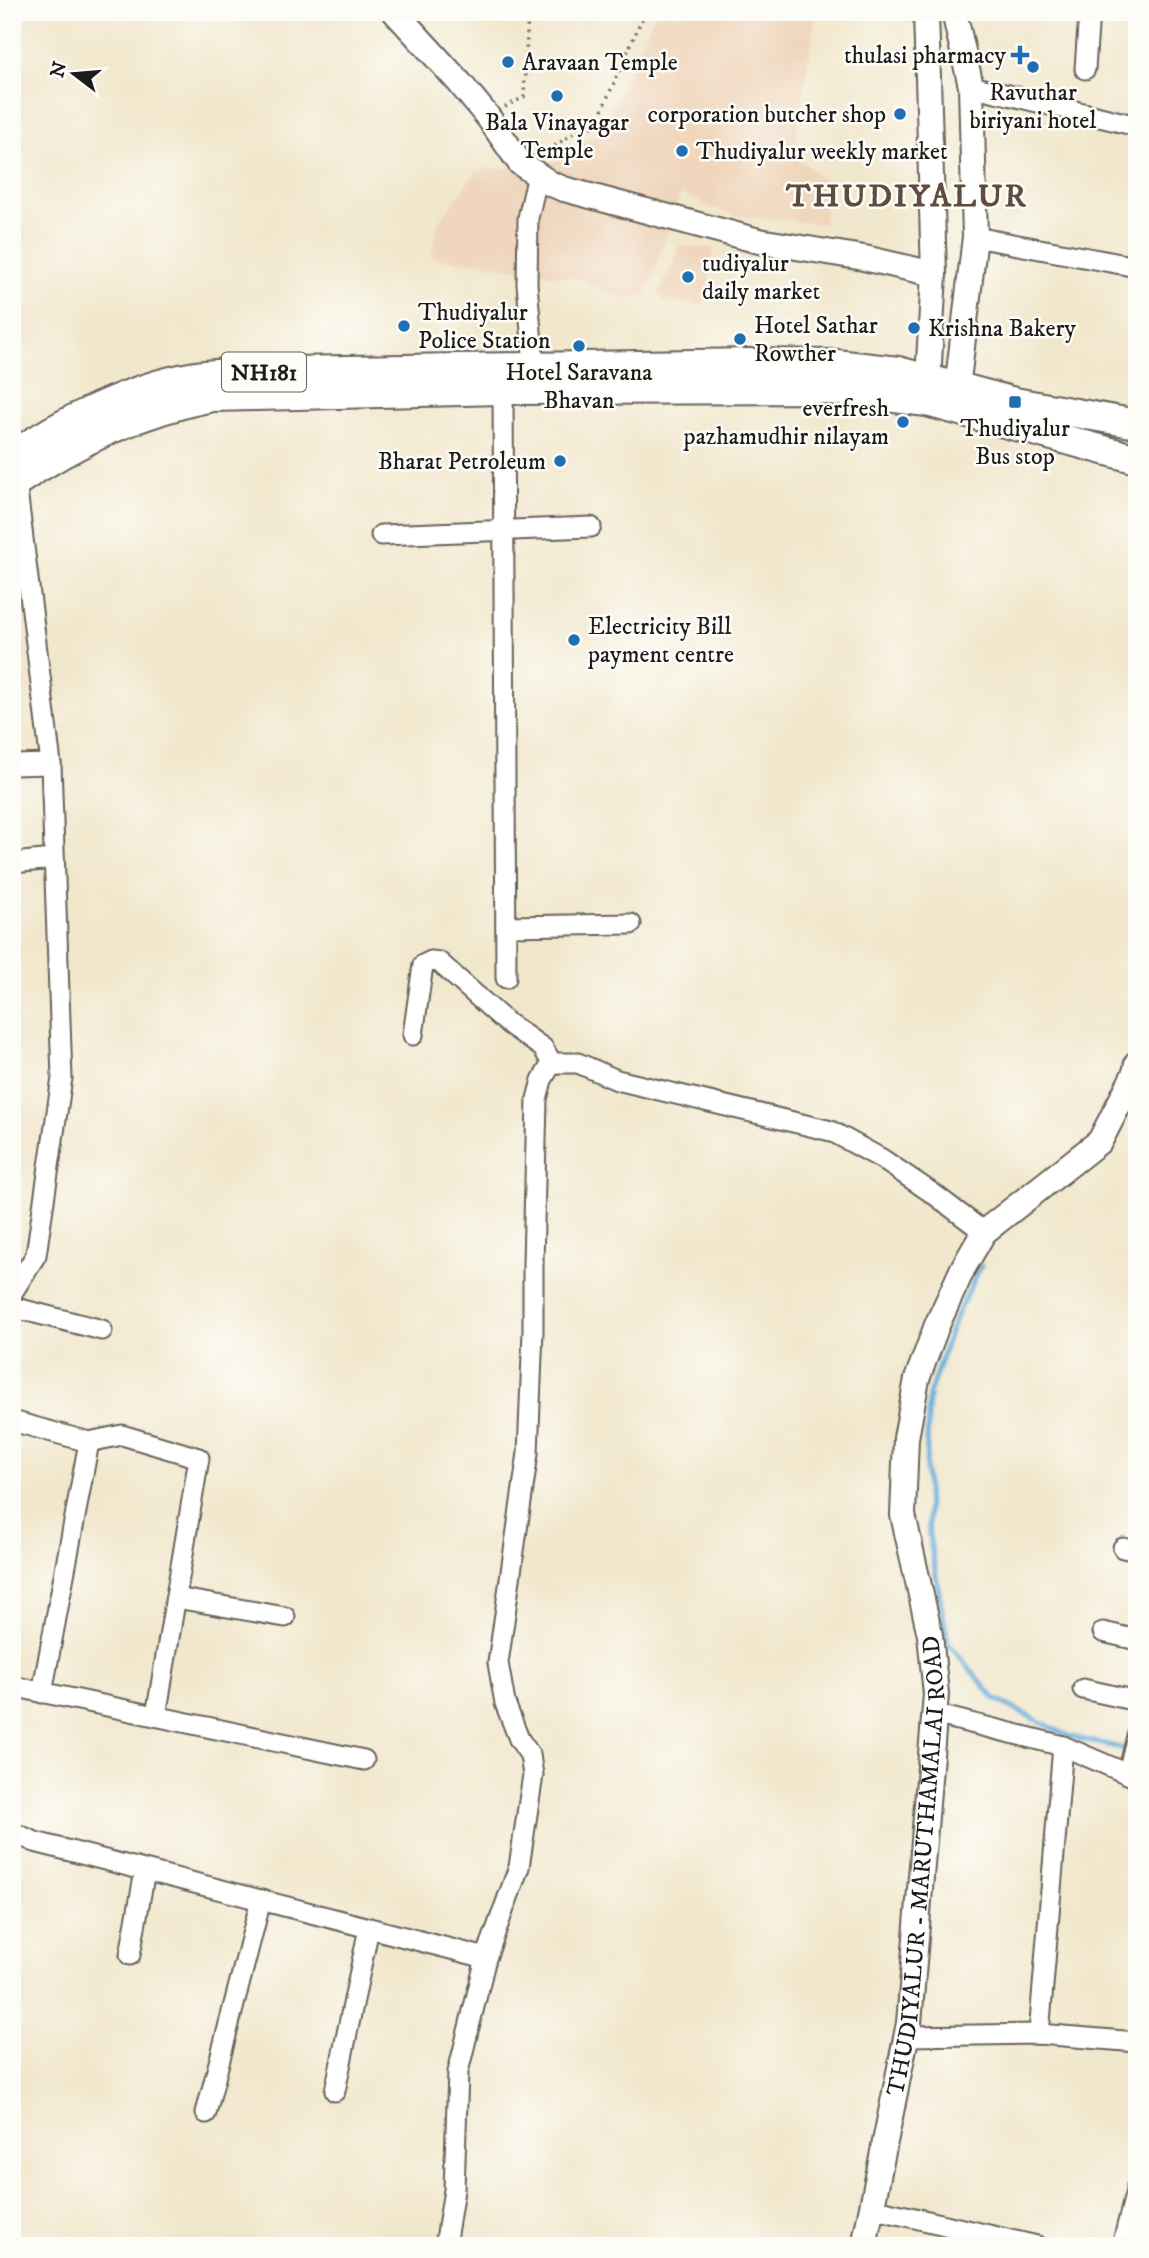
<svg xmlns="http://www.w3.org/2000/svg" width="1149" height="2258" font-family="'IM FELL DW Pica',serif">
<style>
.built{fill:#efd6bc}
.lines{fill:none;stroke-linecap:round;stroke-linejoin:round}
.stream{stroke:#61abd9;stroke-width:5}
.minor-casing{stroke:#67635a;stroke-width:23}
.major-casing{stroke:#67635a;stroke-width:28}
.highway-casing{stroke:#67635a;stroke-width:32}
.path{stroke:#67635a;stroke-width:3.5;stroke-dasharray:2 5;stroke-linecap:butt}
.minor{stroke:#fff;stroke-width:19}
.major{stroke:#fff;stroke-width:24}
.highway{stroke:#fff;stroke-width:28}
.poi-dot{fill:#1f6fb2;stroke:#fdfcf7;stroke-width:2.5}
.labels{text-anchor:middle;stroke-width:5;stroke-linejoin:round;paint-order:stroke}
.shield{fill:#fdfcf7;stroke:#605f5e;stroke-width:2}
.shield-label{font-size:23px;font-weight:bold;fill:#1c1c1c}
.poi-label{font-size:24px;fill:#1c1c1c;stroke:#fdfcf7;text-anchor:start}
.street-label{font-size:24px;fill:#1c1c1c;stroke:#fdfcf7}
.district-label{font-size:32px;font-weight:bold;letter-spacing:2px;fill:#5f4c40;stroke:#fdfcf7}
</style>
<rect width="100%" height="100%" fill="#fdfcf7"/>
<filter id="ink" filterUnits="userSpaceOnUse"><feTurbulence type="fractalNoise" baseFrequency=".0143" numOctaves="2"/><feDisplacementMap in="SourceGraphic" scale="14" xChannelSelector="R" yChannelSelector="G"/><feConvolveMatrix kernelMatrix="1 2 1 2 8 2 1 2 1" color-interpolation-filters="sRGB"/></filter>
<filter id="wash" filterUnits="userSpaceOnUse"><feTurbulence type="fractalNoise" baseFrequency=".00686" numOctaves="4" result="noise"/><feDisplacementMap in="SourceGraphic" scale="28" xChannelSelector="R" yChannelSelector="G"/><feGaussianBlur stdDeviation="1.57" result="paint"/><feColorMatrix in="noise" values="0 0 0 0 0 0 0 0 0 0 0 0 0 0 0 0 0 1.4 0 .05"/><feComposite in="paint" operator="in"/></filter>
<g filter="url(#wash)">
<rect width="100%" height="100%" fill="#f1e7cc"/>
<!-- built -->
<g class="built">
<polygon points="656,12 816,12 794,155 825,181 824,224 739,216 710,207 681,193 646,294 621,298 584,280 475,262 431,258 439,222 477,170 549,165 602,130"/>
<polygon points="679,246 714,248 705,305 664,301 659,292 674,263"/>
</g>
<g class="lines">
<!-- stream -->
<polyline class="stream" points="981,1266 955,1318 929,1395 926,1468 929,1535 948,1643 995,1699 1068,1736 1130,1750"/>
</g>
</g>
<g filter="url(#ink)">
<g class="lines">
<!-- minor casing -->
<g class="minor-casing">
<g id="minor">
<polyline points="1085,69 1089,12"/>
<polyline points="971,86 1137,126"/>
<polyline points="975,237 1137,267"/>
<polyline points="534,366 527,284 528,218 538,175"/>
<polyline points="503,390 506,978"/>
<polyline points="381,535 591,527"/>
<polyline points="12,765 51,764"/>
<polyline points="12,863 54,859"/>
<polyline points="506,926 631,924"/>
<polyline points="413,1035 423,965 431,961 439,962 506,1022 543,1048 552,1063"/>
<polyline points="12,1293 36,1255 62,1078 51,764 16,482"/>
<polyline points="12,1307 102,1330"/>
<polyline points="12,1421 89,1442 42,1693"/>
<polyline points="89,1442 122,1435 199,1458 156,1716"/>
<polyline points="1123,1548 1137,1551"/>
<polyline points="176,1598 285,1617"/>
<polyline points="1103,1632 1137,1640"/>
<polyline points="12,1686 364,1760"/>
<polyline points="1083,1689 1137,1701"/>
<polyline points="934,1714 1063,1746 1137,1778"/>
<polyline points="1128,1774 1137,1736"/>
<polyline points="12,1832 35,1842 486,1958"/>
<polyline points="130,1955 145,1871"/>
<polyline points="1039,2034 1063,1746"/>
<polyline points="905,2036 1039,2034 1137,2042"/>
<polyline points="335,2091 369,1928"/>
<polyline points="206,2113 261,1900"/>
<polyline points="871,2208 1037,2246"/>
<polyline points="445,2246 454,2190 458,2072 486,1958 519,1867 533,1775 530,1755 519,1739 505,1703 498,1663 528,1453 533,1331 533,1264 537,1099 542,1080 552,1063 578,1063 617,1080 831,1131 882,1159 935,1195 984,1232"/>
<polyline points="1122,2246 1137,2187"/>
</g>
</g>
<!-- major casing -->
<g class="major-casing">
<g id="major">
<polyline points="395,12 459,82 488,117 520,163 551,184 564,189 759,241 864,258 934,274"/>
<polyline points="926,12 934,274 927,398"/>
<polyline points="954,12 971,86 975,237 955,406"/>
<path id="s1" d="M864,2246L909,2023L936,1694L930,1635L903,1515L906,1438L917,1379L937,1325L963,1268L984,1232L1100,1141L1135,1073L1137,1063"/>
</g>
</g>
<!-- highway casing -->
<g class="highway-casing">
<g id="highway">
<path d="M12,456C60,422 132,387 190,377C206,374 223,374 239,372L749,363L836,364L898,371L1015,402L1137,424"/>
<path d="M12,485C73,443 140,411 212,397L503,390L822,389L927,402L1137,459"/>
</g>
</g>
<!-- path -->
<g class="path">
<polyline points="505,107 524,97 528,12"/>
<polyline points="543,154 575,132 595,126 645,12"/>
</g>
<!-- minor -->
<use href="#minor" class="minor"/>
<!-- major -->
<use href="#major" class="major"/>
<!-- highway -->
<use href="#highway" class="highway"/>
</g>
</g>
<!-- markers -->
<g class="poi-dot">
<path d="M1016.5 44.5h7v7h7v7h-7v7h-7v-7h-7v-7h7z"/>
<circle cx="508" cy="62" r="7"/>
<circle cx="1033" cy="67" r="7"/>
<circle cx="557" cy="96" r="7"/>
<circle cx="900" cy="114" r="7"/>
<circle cx="682" cy="151" r="7"/>
<circle cx="688" cy="277" r="7"/>
<circle cx="404" cy="326" r="7"/>
<circle cx="914" cy="328" r="7"/>
<circle cx="740" cy="339" r="7"/>
<circle cx="579" cy="346" r="7"/>
<rect x="1008" y="395" width="14" height="14" rx="3.5"/>
<circle cx="903" cy="422" r="7"/>
<circle cx="560" cy="461" r="7"/>
<circle cx="574" cy="640" r="7"/>
</g>
<g class="labels">
<!-- shield labels -->
<rect class="shield" x="222" y="352.5" width="84" height="39" rx="5"/>
<g class="shield-label">
<text x="264" y="380">NH181</text>
</g>
<!-- poi labels -->
<g class="poi-label">
<text x="1006" y="63" text-anchor="end">thulasi pharmacy</text>
<text x="522" y="70">Aravaan Temple</text>
<text x="1033" y="100" text-anchor="middle">Ravuthar<tspan x="1033" dy="28">biriyani hotel</tspan></text>
<text x="886" y="122" text-anchor="end">corporation butcher shop</text>
<text x="557" y="130" text-anchor="middle">Bala Vinayagar<tspan x="557" dy="28">Temple</tspan></text>
<text x="696" y="159">Thudiyalur weekly market</text>
<text x="702" y="271">tudiyalur<tspan x="702" dy="28">daily market</tspan></text>
<text x="418" y="320">Thudiyalur<tspan x="418" dy="28">Police Station</tspan></text>
<text x="754" y="333">Hotel Sathar<tspan x="754" dy="28">Rowther</tspan></text>
<text x="928" y="336">Krishna Bakery</text>
<text x="579" y="380" text-anchor="middle">Hotel Saravana<tspan x="579" dy="28">Bhavan</tspan></text>
<text x="889" y="416" text-anchor="end">everfresh<tspan x="889" dy="28">pazhamudhir nilayam</tspan></text>
<text x="1015" y="436" text-anchor="middle">Thudiyalur<tspan x="1015" dy="28">Bus stop</tspan></text>
<text x="546" y="469" text-anchor="end">Bharat Petroleum</text>
<text x="588" y="634">Electricity Bill<tspan x="588" dy="28">payment centre</tspan></text>
</g>
<!-- street labels -->
<g class="street-label">
<text dy="8" stroke="none"><textPath href="#s1" startOffset="385">THUDIYALUR - MARUTHAMALAI ROAD</textPath></text>
</g>
<!-- district labels -->
<g class="district-label">
<text x="907" y="206">THUDIYALUR</text>
</g>
</g>
<!-- margin -->
<rect width="1149" height="2258" fill="none" stroke="#fdfcf7" stroke-width="42"/>
<!-- north arrow -->
<g transform="translate(74 74) rotate(286)" stroke="#fdfcf7" stroke-width="5" paint-order="stroke">
<path d="M0-5L12 26L0 18L-12 26Z" fill="#1c1c1c"/>
<text y="-10" font-size="19" font-weight="bold" text-anchor="middle" fill="#1c1c1c">N</text>
</g>
</svg>
